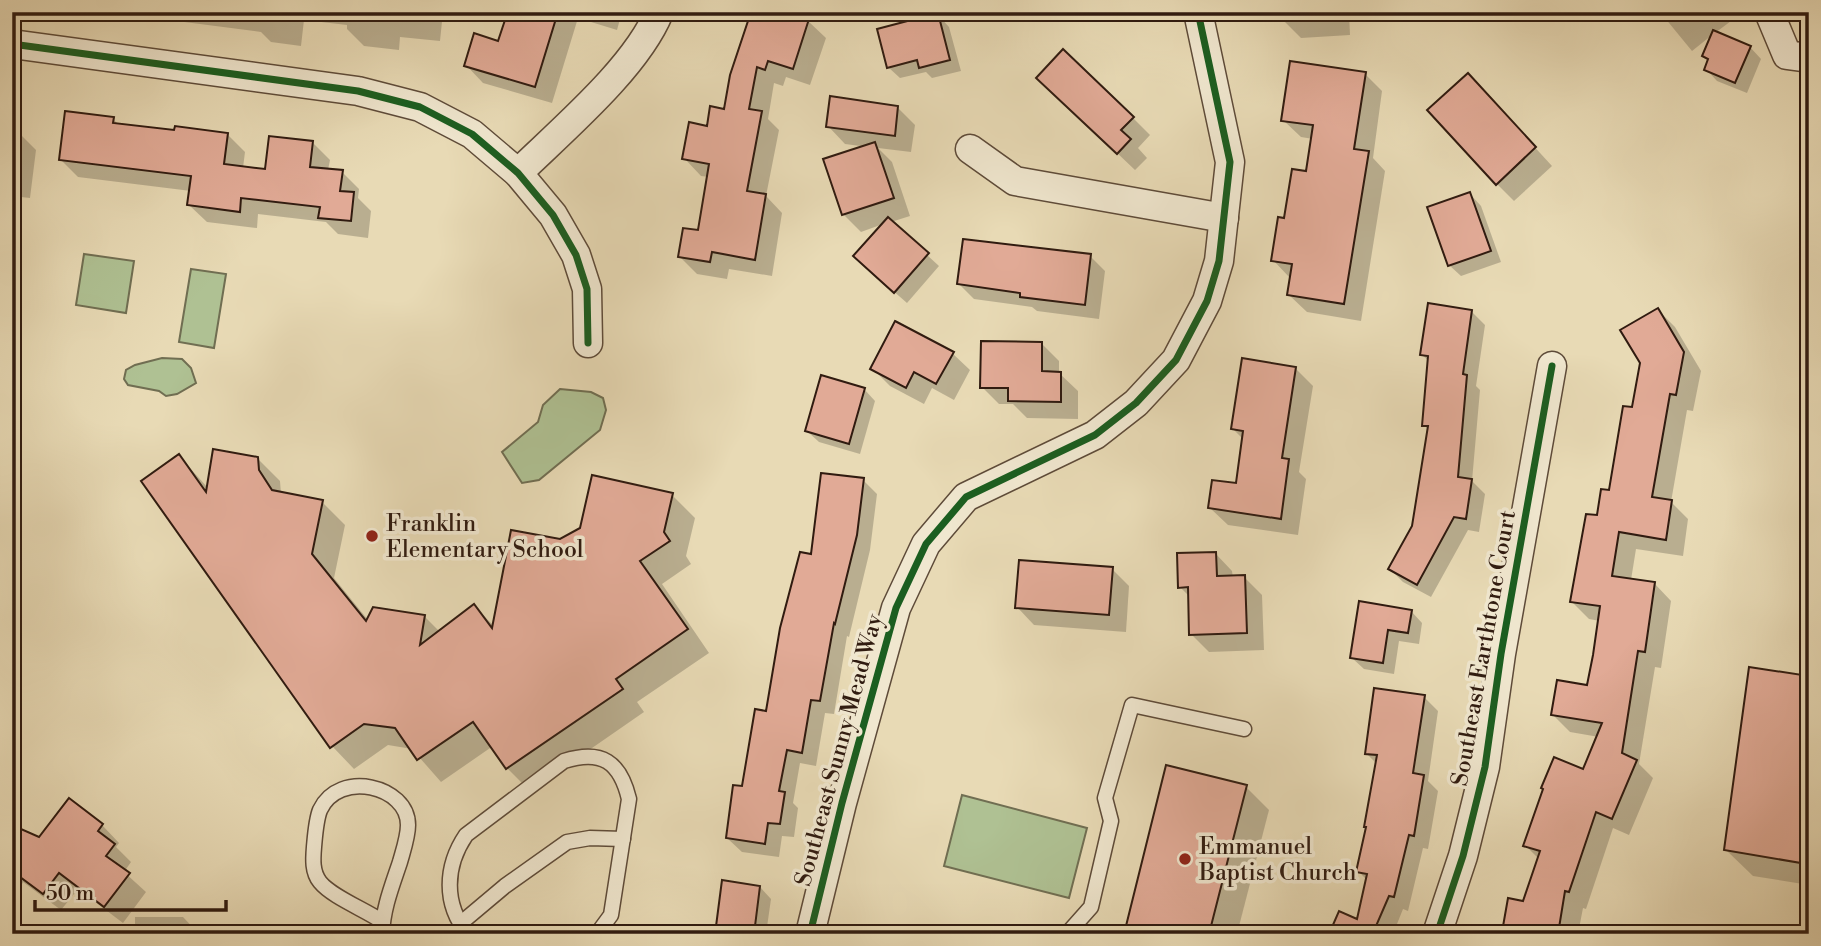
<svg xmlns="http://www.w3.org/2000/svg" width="1821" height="946" font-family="'Libre Bodoni',serif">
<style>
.green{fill:#afc193;stroke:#706e52;stroke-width:2}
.shadow{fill:#0003}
.building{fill:#e1aa96;stroke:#301b10;stroke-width:2}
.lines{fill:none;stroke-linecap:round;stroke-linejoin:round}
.lane-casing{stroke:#5e4b39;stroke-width:17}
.street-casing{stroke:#5e4b39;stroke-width:31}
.lane{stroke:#f0e7cf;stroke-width:14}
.street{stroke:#f0e7cf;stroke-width:28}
.cycleway-casing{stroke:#f0e7cf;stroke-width:11}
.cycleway{stroke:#1b5e20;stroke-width:7}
.poi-dot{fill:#8f2418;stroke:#f0e7cf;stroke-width:2.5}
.labels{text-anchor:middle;stroke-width:7;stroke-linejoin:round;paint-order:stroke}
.poi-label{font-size:23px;fill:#301b10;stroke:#f0e7cf;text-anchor:start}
.street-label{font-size:23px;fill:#301b10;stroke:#f0e7cf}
</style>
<rect width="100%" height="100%" fill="#e8dab5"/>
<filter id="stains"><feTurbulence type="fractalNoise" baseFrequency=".00286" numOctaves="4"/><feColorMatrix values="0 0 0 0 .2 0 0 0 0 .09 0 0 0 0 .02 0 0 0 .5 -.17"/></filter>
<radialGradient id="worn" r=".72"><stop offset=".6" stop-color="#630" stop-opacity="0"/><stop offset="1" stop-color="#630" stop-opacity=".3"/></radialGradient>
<!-- green -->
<g class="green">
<polygon points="84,254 134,261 126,313 76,305"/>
<polygon points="191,269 226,274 214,348 179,342"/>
<polygon points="162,358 182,359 191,368 196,383 177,394 166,396 159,391 128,385 124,379 126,370 135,365"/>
<polygon points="560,389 591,392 603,398 606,410 600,430 539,480 522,483 502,452 538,422 543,405"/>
<polygon points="962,795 1087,828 1069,898 944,866"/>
</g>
<!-- shadow -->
<g class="shadow">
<polygon points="443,12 440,41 400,37 399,50 364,46 347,29 347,25 304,20 301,46 271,42 261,32 107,12"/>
<polygon points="508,12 622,12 617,30 578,18 552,103 483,83 466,65 500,43"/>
<polygon points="783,12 808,21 826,38 810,85 786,77 783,86 774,83 768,119 779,130 766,196 782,213 772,276 729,269 727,279 697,274 680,257 700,232 709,177 701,176 684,158 708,128 725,111"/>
<polygon points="1283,12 1349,12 1350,35 1301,38 1284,21"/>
<polygon points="1660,12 1743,12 1715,33 1750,47 1761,59 1747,93 1717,81 1706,69 1709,61 1704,56 1712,35 1692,51"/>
<polygon points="938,15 949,27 961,71 932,78 926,72 900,78 888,67"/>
<polygon points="1365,74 1382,91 1373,158 1385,171 1361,321 1307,312 1289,295 1290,278 1273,260 1286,220 1308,173 1313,139 1301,137 1283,120"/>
<polygon points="1485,93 1552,166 1514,201 1497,184"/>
<polygon points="1056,95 1133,118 1150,135 1138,148 1147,158 1135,170"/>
<polygon points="897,107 915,125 911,152 878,148 892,162 910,216 891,222 939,266 907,303 867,268 883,224 861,232 843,214 868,147 845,144 828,126"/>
<polygon points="113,119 119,125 176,132 227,134 245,152 243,168 267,171 312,142 330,160 328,170 342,172 359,189 358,198 371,211 368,238 338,234 326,222 258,214 257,228 207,222 189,205 191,191 78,177 60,159"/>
<polygon points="12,132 19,133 36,150 30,198 12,196"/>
<polygon points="1470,194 1481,206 1501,262 1461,276 1449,265"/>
<polygon points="1090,256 1105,271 1099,319 1037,311 1032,307 974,299 959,284"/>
<polygon points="1658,310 1675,327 1701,371 1693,411 1687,410 1671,502 1688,519 1683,556 1636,549 1631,580 1654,583 1671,601 1661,668 1655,667 1639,764 1653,778 1629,835 1613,828 1586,909 1583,908 1578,934 1506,934 1504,931 1524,903 1539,859 1525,845 1584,772 1599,737 1570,732 1553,715 1589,687 1600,621 1589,619 1572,602 1599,517 1610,492"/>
<polygon points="1471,311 1485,325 1476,386 1480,390 1472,481 1485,494 1479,532 1468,530 1431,597 1403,582 1390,569 1413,527 1429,430 1424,425 1429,361 1422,355"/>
<polygon points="1042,344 1059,361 1059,373 1078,391 1078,419 1027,418 1013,404 999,404 982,387"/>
<polygon points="952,353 970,370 954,400 932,388 924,404 890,386 872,368"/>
<polygon points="1295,368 1313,386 1299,472 1306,479 1298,535 1228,525 1210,508 1237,485 1244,440 1233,429"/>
<polygon points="864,389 875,401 860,454 819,442 807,431"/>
<polygon points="179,456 208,488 257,458 280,481 281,494 322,502 345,525 334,578 368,620 424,616 440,632 474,606 494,626 560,541 672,495 695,518 686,556 691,564 662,584 709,653 637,702 644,712 530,791 507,768 493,746 441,782 412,749 388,745 354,769 332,746"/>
<polygon points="863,480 877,494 870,550 849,637 847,636 834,714 825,713 816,766 800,763 793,803 798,808 794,837 782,836 779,857 742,852 727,838 767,713 812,556"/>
<polygon points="1215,553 1232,571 1233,578 1244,577 1262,595 1264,650 1209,652 1191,634 1190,597 1180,587"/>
<polygon points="1112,569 1129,586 1126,632 1034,625 1017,607"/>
<polygon points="1411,611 1422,623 1419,644 1399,641 1394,674 1364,669 1352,658"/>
<polygon points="1809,678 1809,885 1753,876 1726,850"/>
<polygon points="1424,697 1438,711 1428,781 1438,791 1428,849 1423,848 1408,911 1403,909 1393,934 1332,934 1358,921 1367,880 1358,871 1368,828 1377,764 1366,753"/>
<polygon points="1246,787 1269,810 1237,934 1126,934"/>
<polygon points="69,800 102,825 119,843 116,847 131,862 124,872 146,892 123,923 78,889 61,910 23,882 19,891 12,887 12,827 39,839"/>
<polygon points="760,887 771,899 766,934 716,934"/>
<polygon points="135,917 183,917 199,934 135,934"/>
</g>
<!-- building -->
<g class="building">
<polygon points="519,12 558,12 535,87 464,66 474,33 498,41 507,14 518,18"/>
<polygon points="751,12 788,12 809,19 793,69 768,61 765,70 757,67 749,109 762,111 747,191 766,194 755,260 712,252 710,262 678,257 683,228 698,230 709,164 682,159 689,122 707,126 710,106 724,109 730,75"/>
<polygon points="938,13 950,60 919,68 917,60 887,68 877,29"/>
<polygon points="1713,30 1751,46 1735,83 1704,70 1708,59 1702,56"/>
<polygon points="1063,49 1134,117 1121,130 1131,139 1117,154 1036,78"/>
<polygon points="1290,61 1366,72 1354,149 1369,151 1344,304 1287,295 1292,264 1271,261 1278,217 1284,218 1292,169 1306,171 1313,125 1281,121"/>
<polygon points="1468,73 1536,147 1496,185 1427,110"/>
<polygon points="830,96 898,106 895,136 826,127"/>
<polygon points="65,111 114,117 113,123 174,130 175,126 228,133 224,164 265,169 269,136 313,141 310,167 343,170 340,191 354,192 351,221 318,218 320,207 241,198 240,212 187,205 191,176 59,160"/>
<polygon points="875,142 894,198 842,215 823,159"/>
<polygon points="1470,192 1491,251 1448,266 1427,207"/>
<polygon points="888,217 929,253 894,293 853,256"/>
<polygon points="963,239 1091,254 1085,305 1020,297 1020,293 957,284"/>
<polygon points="1428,303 1472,310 1463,374 1467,375 1458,477 1472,479 1466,519 1454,517 1417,585 1388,569 1412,526 1428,426 1422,426 1428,356 1420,355"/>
<polygon points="1658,308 1684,352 1676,395 1670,394 1652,497 1672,500 1666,540 1619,532 1612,576 1655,582 1645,652 1638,651 1622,753 1637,760 1612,819 1596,812 1569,892 1565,891 1558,934 1502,932 1508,898 1523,901 1540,851 1523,846 1543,789 1541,788 1554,757 1583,769 1602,723 1551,715 1557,680 1587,685 1593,655 1600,606 1570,602 1586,514 1597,515 1601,489 1609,490 1623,406 1632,407 1640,363 1620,330"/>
<polygon points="895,321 954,352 936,384 914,372 906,388 870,369"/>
<polygon points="981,341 1042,342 1042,371 1061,372 1061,402 1008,401 1008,388 980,388"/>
<polygon points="1242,358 1296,367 1282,458 1289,459 1281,519 1208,508 1212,480 1236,483 1243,431 1231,429"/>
<polygon points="821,375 865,388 849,444 805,431"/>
<polygon points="213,449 258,457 259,470 272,490 323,500 312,554 366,621 373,607 425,615 420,645 474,604 492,628 511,530 560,539 580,528 592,475 673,493 664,532 670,541 640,561 688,629 616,679 623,689 506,769 473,722 417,760 395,728 364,724 330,748 141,481 179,454 206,492"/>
<polygon points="821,473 864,478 857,535 835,624 834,623 820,701 811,700 802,753 787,750 779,791 785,792 780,824 768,823 765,844 726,838 733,785 742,786 755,709 766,711 780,628 800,552 811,554"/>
<polygon points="1216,552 1217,576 1245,575 1247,633 1189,635 1188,587 1178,588 1177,553"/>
<polygon points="1019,560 1113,567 1109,615 1015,608"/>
<polygon points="1359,601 1412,610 1408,633 1388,630 1383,663 1350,658"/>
<polygon points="1749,667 1809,676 1809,802 1801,863 1724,850"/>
<polygon points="1374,688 1425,695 1413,773 1424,775 1414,836 1409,835 1394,897 1389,896 1376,926 1392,934 1329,934 1339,911 1357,919 1367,874 1356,872 1366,827 1364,827 1377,755 1365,754"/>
<polygon points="1166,765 1247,785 1209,934 1124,934"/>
<polygon points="69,798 103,824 98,831 115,844 106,856 130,873 104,907 59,873 43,894 12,871 12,825 39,837"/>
<polygon points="722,880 760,886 754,934 715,934"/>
</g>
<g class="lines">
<!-- lane casing -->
<g class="lane-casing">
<g id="lane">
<polyline points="461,923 505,886 567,842 590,838 623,839"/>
<path d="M382,934C383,908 392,886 400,862C403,851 408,837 408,825C408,786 339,769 320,810C316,820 315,836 314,847C313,859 312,872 320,882C332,897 366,910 383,922"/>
<path d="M468,934C443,904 445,866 466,835L564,761C602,749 620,762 629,799L611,915L597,934"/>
<polyline points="1067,934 1091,907 1111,821 1105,798 1132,705 1244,729"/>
</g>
</g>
<!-- street casing -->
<g class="street-casing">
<g id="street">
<polyline points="1769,12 1787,55 1809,58"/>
<polyline points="12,44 358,91 420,107 472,134 518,173 553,215 576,255 587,289 588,343"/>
<polyline points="970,149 1015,181 1224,218"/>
<path d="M518,173C562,130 636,68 659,12"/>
<polyline points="810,934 842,803 896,608 926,544 966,497 1095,435 1136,403 1176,360 1207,301 1219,261 1230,162 1198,12"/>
<polyline points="1437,934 1463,856 1485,767 1501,654 1552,366"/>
</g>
</g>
<!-- lane -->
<use href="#lane" class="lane"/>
<!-- street -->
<use href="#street" class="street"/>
<!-- cycleway casing -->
<g class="cycleway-casing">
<g id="cycleway">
<polyline points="12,44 358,91 420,107 472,134 518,173 553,215 576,255 587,289 588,343"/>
<polyline points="810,934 842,803 896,608 926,544 966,497 1095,435 1136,403 1176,360 1207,301 1219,261 1230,162 1198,12"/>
<polyline points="1437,934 1463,856 1485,767 1501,654 1552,366"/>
</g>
</g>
<!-- cycleway -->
<use href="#cycleway" class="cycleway"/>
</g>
<!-- markers -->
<g class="poi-dot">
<circle cx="372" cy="536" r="7"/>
<circle cx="1185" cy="859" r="7"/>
</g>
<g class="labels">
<!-- poi labels -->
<g class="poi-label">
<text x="386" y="531">Franklin<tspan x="386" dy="26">Elementary School</tspan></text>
<text x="1199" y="854">Emmanuel<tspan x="1199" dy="26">Baptist Church</tspan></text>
</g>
<!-- street labels -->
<g class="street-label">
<text transform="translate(1483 648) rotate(-80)" y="8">Southeast Earthtone Court</text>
<text transform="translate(838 750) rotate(-75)" y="8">Southeast Sunny Mead Way</text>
</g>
</g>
<!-- margin -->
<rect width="1821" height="946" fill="none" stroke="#e8dab5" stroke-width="42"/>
<rect x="14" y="14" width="1793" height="918" fill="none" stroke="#301b10" stroke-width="3.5"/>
<rect x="21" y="21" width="1779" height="904" fill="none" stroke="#301b10" stroke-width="2"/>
<!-- scale -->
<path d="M35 900v10h191v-10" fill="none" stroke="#301b10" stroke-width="3.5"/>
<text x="46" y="900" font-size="21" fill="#301b10" stroke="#f0e7cf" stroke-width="5" paint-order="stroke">50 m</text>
<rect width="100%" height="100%" filter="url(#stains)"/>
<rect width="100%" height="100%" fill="url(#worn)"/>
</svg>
